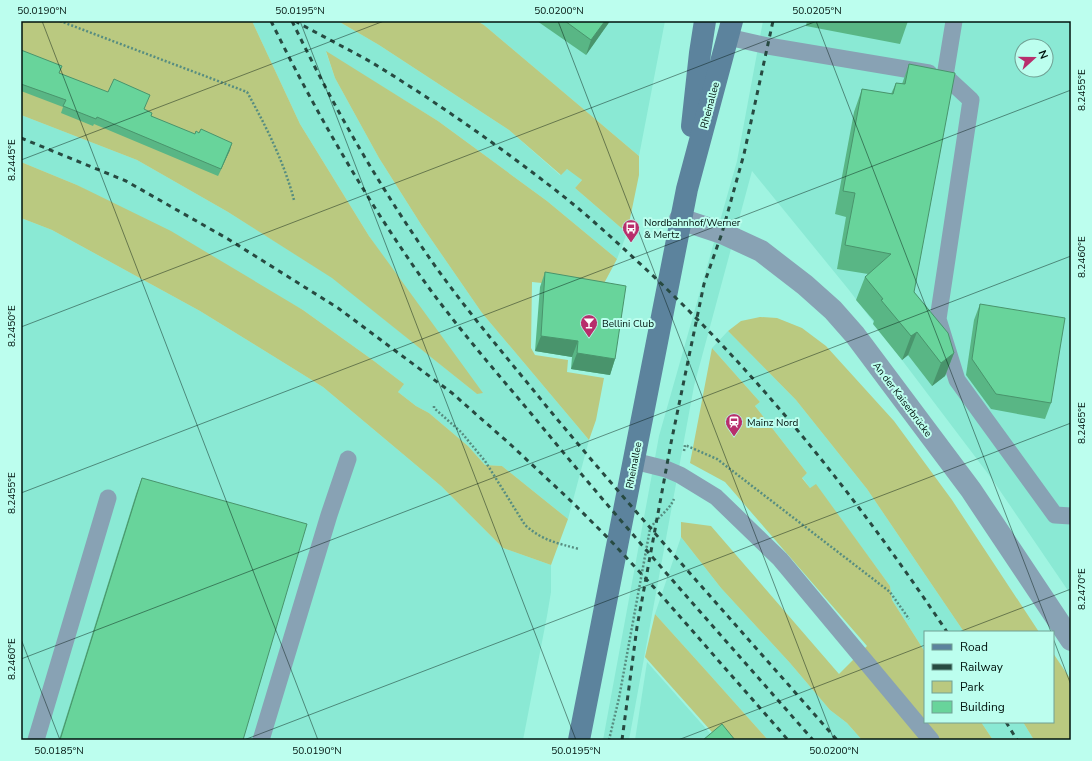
<svg xmlns="http://www.w3.org/2000/svg" width="1092" height="761" font-family="'Nunito Sans',sans-serif">
<style>
.built{fill:#8ae9d4;fill-rule:evenodd}
.green{fill:#bac980}
.lines{fill:none;stroke-linecap:round;stroke-linejoin:round}
.path{stroke:#578d80;stroke-width:2.5;stroke-dasharray:2 2;stroke-linecap:butt}
.service{stroke:#88a2b4;stroke-width:17}
.minor{stroke:#88a2b4;stroke-width:22}
.secondary{stroke:#5c839d;stroke-width:22}
.rail{stroke:#274a41;stroke-width:3;stroke-dasharray:5 5;stroke-linecap:butt}
.wall{fill:#59b685}
.shaded-wall{fill:#49946c}
.building{fill:#68d49b;stroke:#49946c}
.ticks{fill:none;stroke:#00130e;stroke-width:1;stroke-opacity:0.45}
.labels{text-anchor:middle;stroke-width:4;stroke-linejoin:round;paint-order:stroke}
.street-label{font-size:10px;fill:#00130e;stroke:#bcfeee}
.poi-label{font-size:10px;fill:#00130e;stroke:#bcfeee;text-anchor:start}
.neatline{fill:none;stroke:#00130e;stroke-width:1.5}
.ticks-label{font-size:10px;text-anchor:middle;fill:#00130e}
</style>
<rect width="100%" height="100%" fill="#a0f4e1"/>
<!-- built -->
<g class="built">
<polygon points="252,21 338,21 379,45 509,130 560,175 567,169 576,174 582,180 575,188 627,233 617,259 547,201 438,121 326,52 335,78 379,158 422,226 482,313 589,440 568,519 502,466 485,465 468,446 429,413 416,406 398,392 400,381 374,361 303,310 77,185 21,162 21,115 137,160 228,212 333,278 477,394 369,236 300,124"/>
<polygon points="477,21 665,21 639,156 484,25"/>
<path d="M763,21H1071V595L992,479L849,290L752,171L694,386L629,740H603L659,436L737,161ZM1022,46H1046V70H1022Z"/>
<polygon points="21,218 52,230 200,311 323,387 441,486 503,548 551,565 551,592 547,616 523,740 21,740"/>
<polygon points="728,331 796,400 867,489 964,632 925,632 925,652 892,600 890,586 816,485 810,488 802,477 807,473 755,406 760,402 712,348"/>
<polygon points="681,537 721,588 790,663 830,710 847,723 862,740 768,740 710,675 655,614"/>
<polygon points="647,662 716,740 635,740"/>
<polygon points="981,722 1023,722 1034,740 993,740"/>
</g>
<!-- green -->
<g class="green">
<polygon points="21,21 252,21 300,124 369,236 483,393 477,394 332,278 228,212 137,160 21,115"/>
<polygon points="338,21 477,21 484,25 639,156 639,175 627,233 575,188 582,180 567,169 561,175 509,130 379,45"/>
<polygon points="326,51 438,121 547,201 617,259 601,289 532,282 531,348 535,355 568,360 567,372 604,378 596,420 589,440 482,313 422,226 379,158 335,78"/>
<polygon points="21,162 77,185 171,231 303,310 374,361 404,384 398,392 416,406 429,413 468,446 485,465 502,466 568,519 551,565 503,548 441,486 323,387 200,311 52,230 21,218"/>
<polygon points="760,317 777,318 802,328 826,346 894,421 952,500 1039,632 964,632 867,489 796,400 728,331 741,321"/>
<polygon points="712,348 760,402 755,406 807,473 802,478 810,488 816,484 890,586 892,600 925,652 925,722 981,722 993,740 862,740 847,723 830,710 790,663 721,588 681,537 681,522 711,526 839,674 867,646 725,482 690,463"/>
<polygon points="655,614 710,675 768,740 719,740 645,657"/>
<polygon points="1053,653 1071,680 1071,740 1034,740 1023,722 1053,722"/>
</g>
<g class="lines">
<!-- path -->
<g class="path">
<path d="M60,21L247,92C266,126 284,162 294,200"/>
<path d="M434,406V408L461,432L485,461L525,525C543,541 557,543 579,549"/>
<polyline points="684,451 685,445 717,459 890,592 909,619"/>
<path d="M609,740L619,698L650,529C657,517 668,512 674,499"/>
</g>
<!-- service -->
<g class="service">
<polyline points="954,21 945,76 971,100 938,319 957,380 1055,515 1071,516"/>
<polyline points="728,37 768,46 929,73"/>
<polyline points="634,461 666,469 680,475 716,497 780,559 931,740"/>
<polyline points="36,740 108,498"/>
<polyline points="261,740 329,515 348,459"/>
</g>
<!-- minor -->
<polyline class="minor" points="680,219 722,233 761,251 805,285 833,310 855,335 971,490 1071,640"/>
<!-- secondary -->
<g class="secondary">
<polyline points="692,126 700,53 705,21"/>
<polyline points="579,740 687,189 732,21"/>
</g>
<!-- rail -->
<g class="rail">
<path d="M271,21C312,105 359,187 412,264C449,318 492,367 534,417C624,527 719,633 813,740"/>
<path d="M292,21C331,102 375,179 426,253C463,307 506,356 547,407C641,520 740,629 837,740"/>
<path d="M295,21C320,35 346,48 371,62C435,101 499,146 558,192C585,213 611,237 636,260C756,370 857,497 947,632"/>
<polyline points="21,138 126,181 228,239 338,308 452,393 511,445 572,502 610,540 661,595 788,740"/>
<polyline points="1006,722 1017,740"/>
<polyline points="622,740 637,627 671,443 704,284 722,233 744,154 773,21"/>
</g>
</g>
<!-- wall -->
<g class="wall">
<polygon points="537,21 610,21 586,55"/>
<polygon points="807,21 908,21 900,44 806,26"/>
<polygon points="21,50 59,73 144,109 151,116 230,150 218,176 94,124 93,126 61,113 63,107 21,91"/>
<polygon points="909,64 914,292 954,353 945,376 932,386 908,355 902,360 873,324 874,321 856,300 865,277 868,274 837,269 846,217 835,214 854,112 862,89 891,94 896,83 902,84"/>
<polygon points="545,272 615,359 610,375 571,369 572,357 535,351 540,287"/>
<polygon points="980,304 1051,403 1045,419 991,409 966,375 974,320"/>
<polygon points="142,478 243,740 59,740 136,494"/>
</g>
<!-- shaded-wall -->
<g class="shaded-wall">
<polygon points="605,21 610,21 586,55 591,40"/>
<polygon points="232,143 230,150 218,176 221,169"/>
<polygon points="917,332 908,355 902,360 911,336"/>
<polygon points="541,336 578,341 572,357 535,351"/>
<polygon points="577,353 615,359 610,375 571,369"/>
<polygon points="954,353 945,376 932,386 941,363"/>
</g>
<!-- building -->
<g class="building">
<polygon points="565,21 605,21 591,40"/>
<polygon points="21,50 62,66 59,73 108,92 114,79 150,95 144,109 152,113 151,116 195,134 196,131 199,133 201,129 232,143 221,169 97,117 96,119 63,106 66,100 21,84"/>
<polygon points="909,64 955,73 914,292 948,333 954,353 941,363 917,332 911,336 881,300 883,299 865,277 891,254 845,245 855,193 843,191 862,89 893,94 896,83 905,84"/>
<polygon points="545,272 626,286 615,359 577,353 578,341 541,336"/>
<polygon points="980,304 1065,318 1051,403 996,394 972,359"/>
<polygon points="142,478 307,524 243,740 60,740"/>
<polygon points="722,724 735,740 703,740"/>
</g>
<!-- ticks -->
<path class="ticks" d="M42,21L318,740M300,21L576,740M558,21L834,740M816,21L1051,632M21,160L384,21M21,327L817,21M21,493L1071,90M959,632L1071,589M1053,638L1071,685M21,639L60,740M21,659L1071,256M244,740L1071,423M678,740L925,645"/>
<!-- icons -->
<defs>
<g id="bus-pin" transform="scale(0.9)"><path d="M0 17L-7.5 6A9.5 9.5 0 1 1 7.5 6Z" fill="#b82e6c" stroke="#bcfeee"/><path d="M-5-6H5V4H4V6H2V4H-2V6H-4V4H-5ZM-3.5-4V0h7V-4ZM-3.5 1.2v1.5H-2V1.2ZM2 1.2v1.5H3.5V1.2Z" fill="#fff"/></g>
<g id="bar-pin" transform="scale(0.9)"><path d="M0 17L-7.5 6A9.5 9.5 0 1 1 7.5 6Z" fill="#b82e6c" stroke="#bcfeee"/><path d="M-6-5H6L.8 .8V4.5H3.5V6h-7V4.5H-.8V.8Z" fill="#fff"/></g>
<g id="station-pin" transform="scale(0.9)"><path d="M0 17L-7.5 6A9.5 9.5 0 1 1 7.5 6Z" fill="#b82e6c" stroke="#bcfeee"/><path d="M-3-6H3Q5-6 5-4V2Q5 4 3 4L4.5 6H3L1.5 4h-3L-3 6H-4.5L-3 4Q-5 4-5 2V-4Q-5-6-3-6ZM-3.5-4v3h7v-3ZM-3.5 1v1.5H-2V1ZM2 1v1.5H3.5V1Z" fill="#fff"/></g>
</defs>
<g fill-rule="evenodd">
<use href="#bus-pin" x="631" y="228"/>
<use href="#bar-pin" x="589" y="323"/>
<use href="#station-pin" x="734" y="422"/>
</g>
<g class="labels">
<!-- street labels -->
<g class="street-label">
<text transform="translate(709 105) rotate(-75)" y="4">Rheinallee</text>
<text transform="translate(903 399) rotate(53)" y="4">An der Kaiserbrücke</text>
<text transform="translate(633 465) rotate(-79)" y="4">Rheinallee</text>
</g>
<!-- poi labels -->
<g class="poi-label">
<text x="644" y="226">Nordbahnhof/Werner<tspan x="644" dy="12">&amp; Mertz</tspan></text>
<text x="602" y="327">Bellini Club</text>
<text x="747" y="426">Mainz Nord</text>
</g>
</g>
<!-- border -->
<rect width="1092" height="761" fill="none" stroke="#bcfeee" stroke-width="44"/>
<!-- legend -->
<rect x="924" y="631" width="130" height="92" fill="#bcfeee" stroke="#71a094"/>
<rect x="932" y="644" width="20" height="6" fill="#5c839d" stroke="#71a094"/>
<text x="960" y="651" font-size="12" fill="#00130e">Road</text>
<rect x="932" y="664" width="20" height="6" fill="#274a41" stroke="#71a094"/>
<text x="960" y="671" font-size="12" fill="#00130e">Railway</text>
<rect x="932" y="681" width="20" height="12" fill="#bac980" stroke="#71a094"/>
<text x="960" y="691" font-size="12" fill="#00130e">Park</text>
<rect x="932" y="701" width="20" height="12" fill="#68d49b" stroke="#71a094"/>
<text x="960" y="711" font-size="12" fill="#00130e">Building</text>
<!-- north arrow -->
<g transform="translate(1034 58) rotate(69)"><circle r="19" fill="#bcfeee" stroke="#71a094"/>
<path d="M0-3L7 15L0 10L-7 15Z" fill="#b82e6c"/>
<text y="-6" font-size="11" font-weight="bold" text-anchor="middle" fill="#00130e">N</text>
</g>
<rect x="22" y="22" width="1048" height="717" class="neatline"/>
<g class="ticks-label">
<text x="42" y="14">50.0190°N</text>
<text x="300" y="14">50.0195°N</text>
<text x="559" y="14">50.0200°N</text>
<text x="817" y="14">50.0205°N</text>
<text transform="translate(1081 90) rotate(-90)" y="4">8.2455°E</text>
<text transform="translate(11 160) rotate(-90)" y="4">8.2445°E</text>
<text transform="translate(1081 257) rotate(-90)" y="4">8.2460°E</text>
<text transform="translate(11 326) rotate(-90)" y="4">8.2450°E</text>
<text transform="translate(1081 423) rotate(-90)" y="4">8.2465°E</text>
<text transform="translate(11 493) rotate(-90)" y="4">8.2455°E</text>
<text transform="translate(1081 589) rotate(-90)" y="4">8.2470°E</text>
<text transform="translate(11 659) rotate(-90)" y="4">8.2460°E</text>
<text x="59" y="754">50.0185°N</text>
<text x="317" y="754">50.0190°N</text>
<text x="576" y="754">50.0195°N</text>
<text x="834" y="754">50.0200°N</text>
</g>
</svg>
